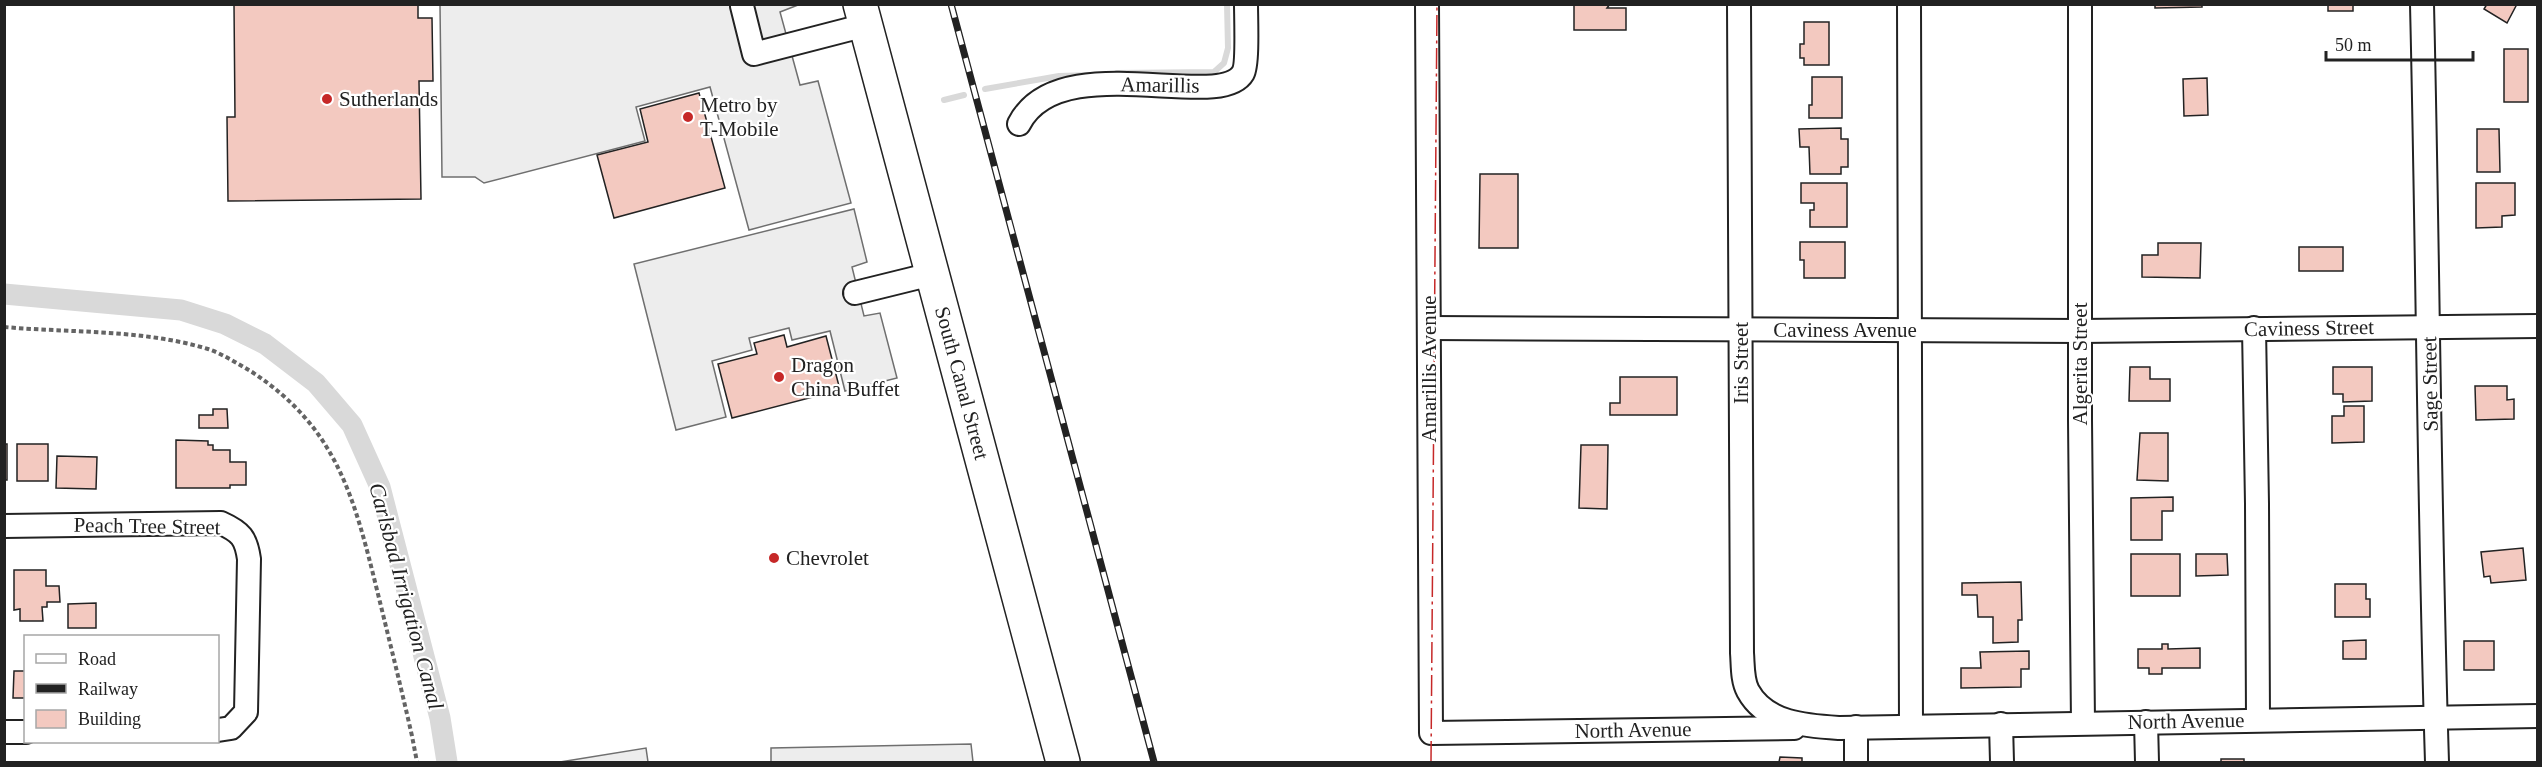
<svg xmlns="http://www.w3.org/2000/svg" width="2542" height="767" font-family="'Times New Roman',serif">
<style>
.parking{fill:#ededed;stroke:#6f6f6f;stroke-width:1.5}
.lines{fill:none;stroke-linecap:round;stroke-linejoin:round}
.stream{stroke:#d9d9d9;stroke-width:6}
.canal{stroke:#d9d9d9;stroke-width:21}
.building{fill:#f3c9c0;stroke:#222;stroke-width:1.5}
.minor-casing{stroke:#222;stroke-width:26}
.highway-casing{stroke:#222;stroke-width:36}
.path{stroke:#646464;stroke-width:4;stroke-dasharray:4.5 3;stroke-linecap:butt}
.minor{stroke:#fff;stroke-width:22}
.highway{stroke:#fff;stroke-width:33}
.rail-casing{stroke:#222;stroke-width:7}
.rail{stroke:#fff;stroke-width:4.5;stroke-dasharray:14;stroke-linecap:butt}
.power{stroke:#c62828;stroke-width:1.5;stroke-dasharray:21 4.5 3 4.5;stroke-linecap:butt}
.poi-dot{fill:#c62828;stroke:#fff;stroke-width:2}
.labels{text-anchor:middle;stroke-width:4.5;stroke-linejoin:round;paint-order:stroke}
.street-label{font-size:21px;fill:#222;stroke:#fff}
.poi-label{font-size:21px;fill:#222;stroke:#fff;text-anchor:start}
.water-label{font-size:22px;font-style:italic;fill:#222;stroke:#fff}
</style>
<rect width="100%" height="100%" fill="#fff"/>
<!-- parking -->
<g class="parking">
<polygon points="440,5 798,5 780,12 800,85 818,81 851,203 749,230 710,87 636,107 645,141 484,183 475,177 442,177"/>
<polygon points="854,209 867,262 852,267 864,316 880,313 897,378 845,391 830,331 792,340 789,328 749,338 752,350 712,361 726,417 676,430 634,264"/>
<polygon points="971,744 973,762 771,762 771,748"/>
<polygon points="646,748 648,762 560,762"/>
</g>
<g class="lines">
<!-- stream -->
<g class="stream">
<polyline points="1117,73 1214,72 1224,63 1228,48 1227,4"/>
<polyline points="985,89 1059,76 1091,75"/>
<polyline points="944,100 964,95"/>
</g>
<!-- canal -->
<polyline class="canal" points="4,294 181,310 225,324 265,344 316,383 352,425 380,487 440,718 447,762"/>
</g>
<!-- building -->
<g class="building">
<polygon points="234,4 418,4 418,18 432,18 433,81 419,81 421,199 228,201 227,117 235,117"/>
<polygon points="1574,4 1610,4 1607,8 1626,8 1626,30 1574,30"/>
<polygon points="2155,4 2202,4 2202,7 2155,8"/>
<rect x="2328" y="4" width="25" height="7"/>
<polygon points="2487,4 2517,4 2507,23 2484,9"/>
<polygon points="1804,22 1829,22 1829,65 1804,65 1804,58 1800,58 1800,44 1804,44"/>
<rect x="2504" y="49" width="24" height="53"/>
<polygon points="1812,77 1842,77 1842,118 1809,118 1809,105 1812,105"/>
<polygon points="2207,78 2208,115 2184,116 2183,79"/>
<polygon points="699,93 725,188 614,218 597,155 648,142 640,109"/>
<polygon points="1841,128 1841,139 1848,139 1848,167 1841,167 1841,174 1810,174 1809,147 1800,147 1799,129"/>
<polygon points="2477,129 2499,129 2500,172 2477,172"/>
<polygon points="1480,174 1518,174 1518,248 1479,248"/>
<polygon points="1801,183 1847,183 1847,227 1810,227 1810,210 1814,210 1814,203 1801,203"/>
<polygon points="2476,183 2515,183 2515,215 2502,216 2502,227 2476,228"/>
<polygon points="1800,242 1845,242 1845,278 1804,278 1804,260 1800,260"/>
<polygon points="2158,243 2201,243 2200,278 2142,277 2142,255 2158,255"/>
<rect x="2299" y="247" width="44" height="24"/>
<polygon points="784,335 787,347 826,336 840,390 732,418 718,364 757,354 754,343"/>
<polygon points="2130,367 2150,367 2150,379 2170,379 2170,401 2129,401"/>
<polygon points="2333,367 2372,367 2372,401 2343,402 2343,394 2333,394"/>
<polygon points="1620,377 1677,377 1677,415 1610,415 1610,403 1620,403"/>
<polygon points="2475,386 2507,386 2507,400 2514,399 2514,419 2476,420"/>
<polygon points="2344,406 2364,406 2364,442 2332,443 2332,416 2344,416"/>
<polygon points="213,409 227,409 228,428 199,428 199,415 213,415"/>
<polygon points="2140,433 2168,433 2168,481 2137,480"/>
<polygon points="176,440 208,441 208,445 213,445 213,450 230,450 230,462 246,462 246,485 230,485 230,488 176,488"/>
<rect x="4" y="444" width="3" height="36"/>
<rect x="17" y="444" width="31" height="37"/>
<polygon points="1581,445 1608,445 1607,509 1579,508"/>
<polygon points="57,456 97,457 96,489 56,488"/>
<polygon points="2173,497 2173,511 2162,511 2162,540 2131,540 2131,498"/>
<polygon points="2523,548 2526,580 2491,583 2490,576 2484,577 2481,552"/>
<rect x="2131" y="554" width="49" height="42"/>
<polygon points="2196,554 2227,554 2228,575 2196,576"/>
<polygon points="14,570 46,570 46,586 59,586 60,602 47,602 47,607 42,607 43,621 20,621 20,609 14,610"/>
<polygon points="2021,582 2022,620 2018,620 2018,642 1993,643 1993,617 1978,617 1977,595 1962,595 1962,583"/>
<polygon points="2335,584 2366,584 2366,599 2370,599 2370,617 2335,617"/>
<polygon points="96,603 96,628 68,628 68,604"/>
<polygon points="2366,640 2366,659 2343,659 2343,641"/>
<rect x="2464" y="641" width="30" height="29"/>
<polygon points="2162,644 2168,644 2168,649 2200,648 2200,668 2162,668 2162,674 2149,674 2149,668 2138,668 2138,649 2162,649"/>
<polygon points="2029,651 2029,669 2021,669 2021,687 1961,688 1961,668 1981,668 1980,652"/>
<polygon points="14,671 26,671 26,698 13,698"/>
<polygon points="1780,757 1802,758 1802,762 1779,762"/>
<rect x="2221" y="759" width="23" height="3"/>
</g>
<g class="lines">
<!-- minor casing -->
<g class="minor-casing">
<g id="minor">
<polyline points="1427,4 1431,733 1794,728"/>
<path d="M1739,4L1742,653C1743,665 1742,680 1748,691C1766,724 1807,726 1840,728L2538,716"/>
<polyline points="1909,4 1911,726"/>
<polyline points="2080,4 2080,420 2083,723"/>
<path d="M2422,4C2428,257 2429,510 2437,762"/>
<polyline points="742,6 754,54 866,25"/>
<path d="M1019,124C1059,46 1220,113 1243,73C1248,64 1246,18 1246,4"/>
<polyline points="855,293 932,274"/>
<polyline points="1429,328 2081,331 2538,326"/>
<polyline points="2254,328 2257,504 2258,720"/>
<path d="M4,526L221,523C241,532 246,538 249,559L246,712L231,728L218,730"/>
<polyline points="2146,722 2147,762"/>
<polyline points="2001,724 2002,762"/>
<polyline points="1856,727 1856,762"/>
<polyline points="4,732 26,732"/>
</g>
</g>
<!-- highway casing -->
<g class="highway-casing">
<polyline id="highway" points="860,4 1063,762"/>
</g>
<!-- path -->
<path class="path" d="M4,327C72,333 142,329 208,349C223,354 238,364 252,372C337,428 354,497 377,590C389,639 401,687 412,736L417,762"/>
<!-- minor -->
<use href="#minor" class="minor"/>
<!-- highway -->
<use href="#highway" class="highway"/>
<!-- rail casing -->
<g class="rail-casing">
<polyline id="rail" points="951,4 1154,762"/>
</g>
<!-- rail -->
<use href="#rail" class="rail"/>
<!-- power -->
<polyline class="power" points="1431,762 1437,4"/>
</g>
<!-- markers -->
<g class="poi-dot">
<circle cx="327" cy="99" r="6"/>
<circle cx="688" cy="117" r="6"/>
<circle cx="779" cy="377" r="6"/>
<circle cx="774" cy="558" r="6"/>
</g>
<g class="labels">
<!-- street labels -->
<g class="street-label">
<text transform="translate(1160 85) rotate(1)" y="7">Amarillis</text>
<text transform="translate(2309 328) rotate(-1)" y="7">Caviness Street</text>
<text x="1845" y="337">Caviness Avenue</text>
<text transform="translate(1741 363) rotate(-90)" y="7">Iris Street</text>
<text transform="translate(2080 364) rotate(-90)" y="7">Algerita Street</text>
<text transform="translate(1429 369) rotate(-90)" y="7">Amarillis Avenue</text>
<text transform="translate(962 383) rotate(75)" y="7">South Canal Street</text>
<text transform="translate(2430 384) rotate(-91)" y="7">Sage Street</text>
<text transform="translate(147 526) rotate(1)" y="7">Peach Tree Street</text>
<text transform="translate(2186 721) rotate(-1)" y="7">North Avenue</text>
<text transform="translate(1633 730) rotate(-1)" y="7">North Avenue</text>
</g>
<!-- poi labels -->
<g class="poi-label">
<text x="339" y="106">Sutherlands</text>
<text x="700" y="112">Metro by<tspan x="700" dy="24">T-Mobile</tspan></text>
<text x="791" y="372">Dragon<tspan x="791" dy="24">China Buffet</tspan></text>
<text x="786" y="565">Chevrolet</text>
</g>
<!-- water labels -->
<g class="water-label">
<text transform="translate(407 596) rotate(75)" y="8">Carlsbad Irrigation Canal</text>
</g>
</g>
<!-- border -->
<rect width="2542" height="767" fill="none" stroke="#222222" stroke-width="12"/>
<!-- legend -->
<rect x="24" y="635" width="195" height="108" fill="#ffffff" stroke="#a7a7a7" stroke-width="1.5"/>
<rect x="36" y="654" width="30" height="9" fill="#ffffff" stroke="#a7a7a7" stroke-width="1.5"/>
<text x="78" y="665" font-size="18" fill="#222222">Road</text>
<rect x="36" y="684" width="30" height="9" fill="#222222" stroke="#a7a7a7" stroke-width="1.5"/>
<text x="78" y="695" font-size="18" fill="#222222">Railway</text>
<rect x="36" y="710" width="30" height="18" fill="#f3c9c0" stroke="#a7a7a7" stroke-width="1.5"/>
<text x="78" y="725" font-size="18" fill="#222222">Building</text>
<!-- scale -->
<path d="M2326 51v9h147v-9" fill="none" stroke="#222222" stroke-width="3"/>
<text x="2335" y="51" font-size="18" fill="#222222" stroke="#ffffff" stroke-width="4.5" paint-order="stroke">50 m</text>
</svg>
